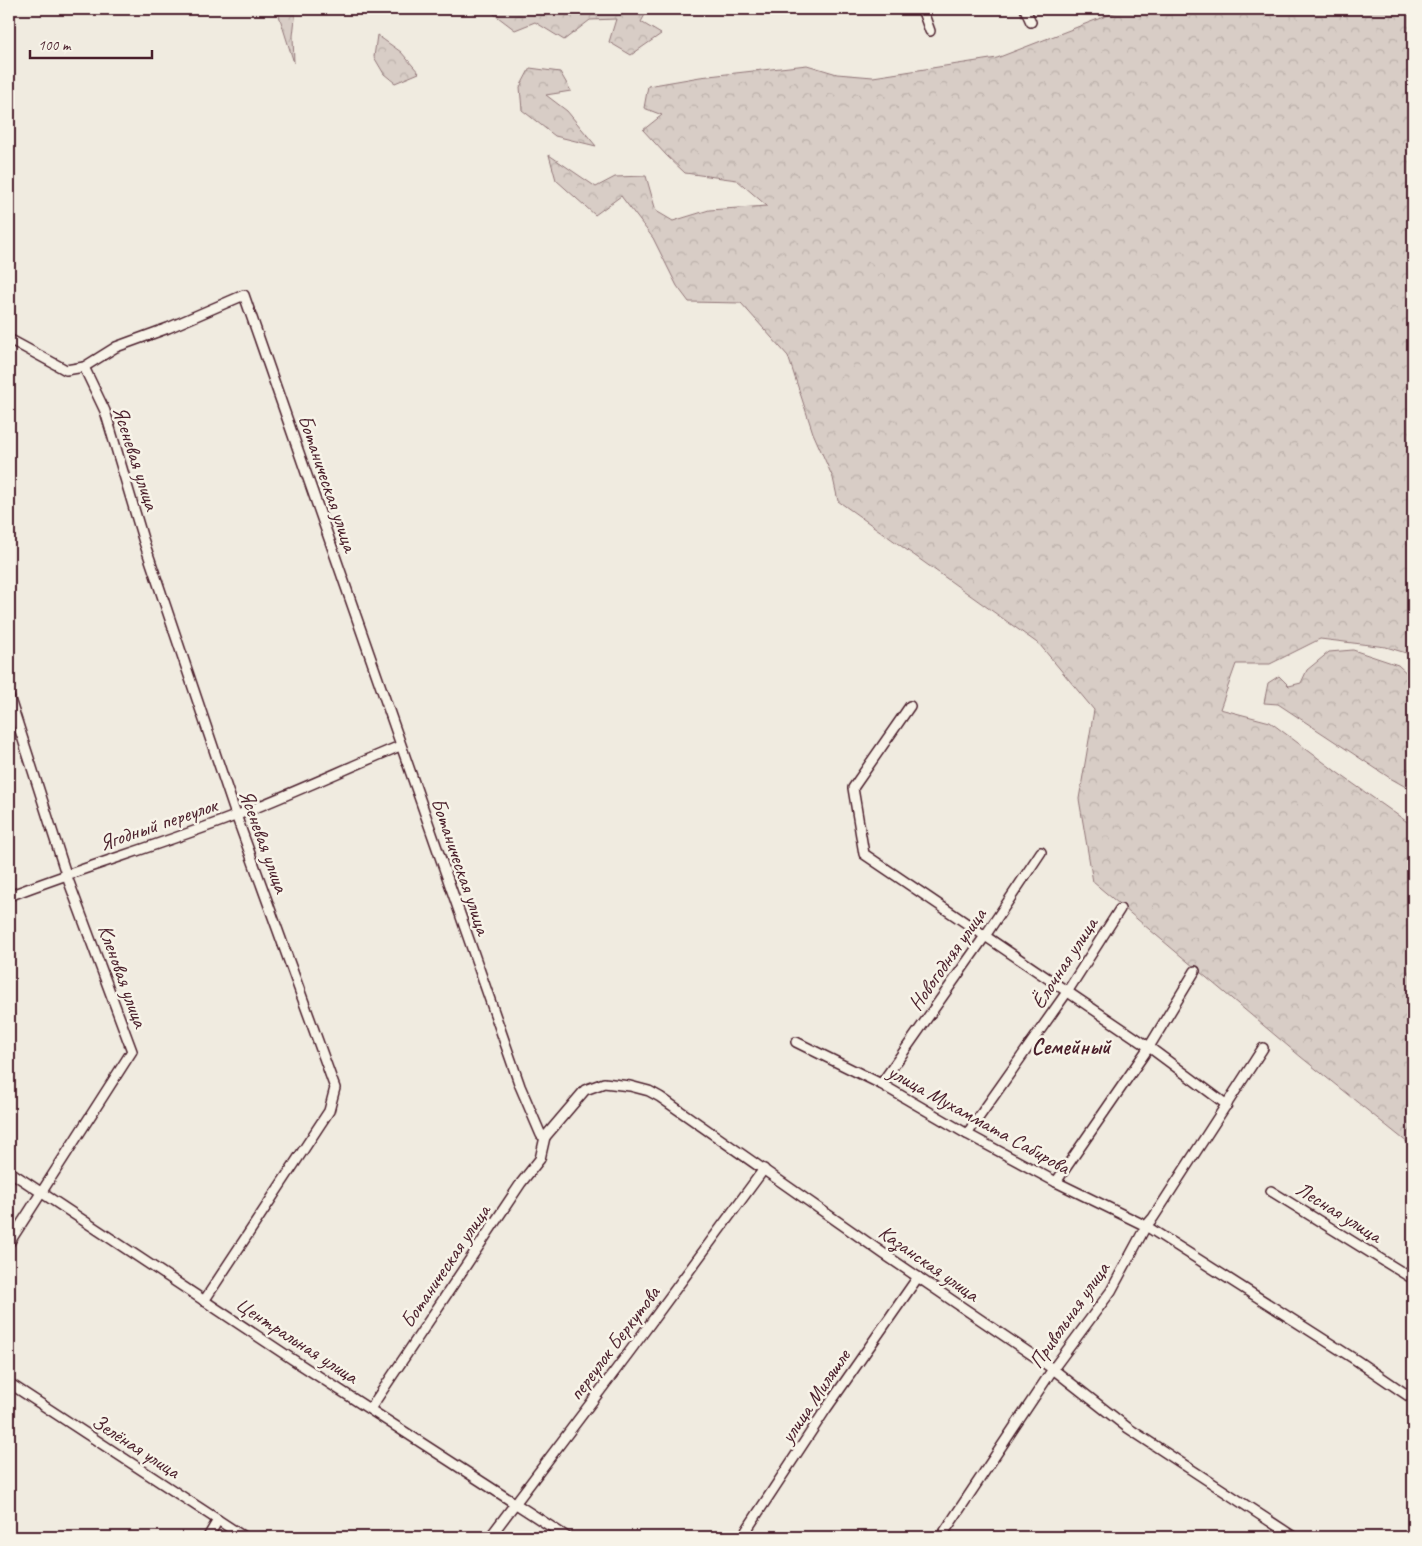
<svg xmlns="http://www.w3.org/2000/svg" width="1422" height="1546" font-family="Caveat,sans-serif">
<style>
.forest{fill:url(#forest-crowns);stroke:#917678}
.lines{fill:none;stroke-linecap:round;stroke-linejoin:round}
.minor-casing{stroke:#4a1f2b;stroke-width:12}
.minor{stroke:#f7f3e8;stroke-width:9}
.labels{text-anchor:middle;stroke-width:5;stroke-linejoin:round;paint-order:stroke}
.street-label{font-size:21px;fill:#4a1f2b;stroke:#f7f3e8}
.neighbourhood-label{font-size:22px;font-weight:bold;fill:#4a1f2b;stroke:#f7f3e8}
</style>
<defs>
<pattern id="forest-crowns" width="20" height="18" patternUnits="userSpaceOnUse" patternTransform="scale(1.25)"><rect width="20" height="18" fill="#d8cdc6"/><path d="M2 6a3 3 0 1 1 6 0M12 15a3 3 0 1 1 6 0" fill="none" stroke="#bbb0aa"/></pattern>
</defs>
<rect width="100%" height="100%" fill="#f0ebe0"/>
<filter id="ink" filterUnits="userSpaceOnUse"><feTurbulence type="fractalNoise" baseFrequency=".02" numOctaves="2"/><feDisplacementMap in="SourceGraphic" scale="10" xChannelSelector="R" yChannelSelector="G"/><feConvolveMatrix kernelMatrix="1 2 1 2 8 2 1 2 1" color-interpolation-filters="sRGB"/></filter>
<g filter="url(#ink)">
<!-- forest -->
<g class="forest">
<polygon points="277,9 296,9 293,36 294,63"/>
<polygon points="471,9 648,9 641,22 661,34 631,55 609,42 616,19 590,20 564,40 535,22 515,30 490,11 472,13"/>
<polygon points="1124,9 1413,9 1413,655 1386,647 1320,639 1270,664 1236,664 1220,709 1270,722 1338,773 1413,826 1413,1147 1301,1057 1093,882 1079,799 1094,710 1040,645 838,501 833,478 813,433 788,356 741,303 689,302 677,286 653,238 621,196 595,215 556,180 549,155 596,187 615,177 646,176 656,211 673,221 709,210 767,206 737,180 685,173 666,155 643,130 662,115 644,108 648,86 700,77 807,65 837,74 873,77 997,58"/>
<polygon points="377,35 401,52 419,73 395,83 384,74 374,57"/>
<polygon points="530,68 560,72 571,91 546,95 567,111 596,146 555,136 522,110 520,87"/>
<polygon points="1353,650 1398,665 1413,679 1413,791 1390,778 1278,704 1264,703 1268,683 1279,676 1289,686 1301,683 1307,670 1329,652"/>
</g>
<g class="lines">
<!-- minor casing -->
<g class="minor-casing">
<g id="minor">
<polyline points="922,9 930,31"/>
<polyline points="1025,9 1031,22"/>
<polyline points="9,339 66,370 84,367 116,347 168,328 244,295 520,1086 541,1135 545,1137 540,1159 521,1183 370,1409"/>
<polyline points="84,367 105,411 143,539 236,815 335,1088 329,1111 204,1301"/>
<polyline points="9,696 66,874 132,1051 9,1243"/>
<polyline points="910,706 853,788 864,854 1149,1047 1227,1105"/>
<path d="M9,896C84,867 160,845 235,816C291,794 345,769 400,746"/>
<polyline points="796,1042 881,1084 967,1134 1056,1182 1146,1226 1153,1218 1263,1048"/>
<polyline points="881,1084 985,936 1041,852"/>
<polyline points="967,1134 1067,992 1120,909"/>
<polyline points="545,1137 585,1090 604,1083 630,1086 649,1091 660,1097 884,1254 1053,1369 1128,1428 1294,1537"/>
<polyline points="9,1171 292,1359 567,1537"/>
<polyline points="1056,1182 1149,1047 1195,971"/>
<polyline points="1271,1191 1413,1279"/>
<polyline points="9,1383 244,1537"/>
<polyline points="208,1537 218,1520"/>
<polyline points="490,1537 630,1351 764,1169"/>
<polyline points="742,1537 826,1409 918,1277"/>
<polyline points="941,1537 1053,1369 1111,1291 1146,1226 1356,1360 1413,1399"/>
</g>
</g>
<!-- minor -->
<use href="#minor" class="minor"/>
</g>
</g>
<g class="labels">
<!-- street labels -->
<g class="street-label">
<text transform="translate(136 458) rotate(72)" y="7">Ясеневая улица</text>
<text transform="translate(328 483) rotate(71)" y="7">Ботаническая улица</text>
<text transform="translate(158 824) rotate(-19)" y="7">Ягодный переулок</text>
<text transform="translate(264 841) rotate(70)" y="7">Ясеневая улица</text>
<text transform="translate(461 866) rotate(71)" y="7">Ботаническая улица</text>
<text transform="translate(947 959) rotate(-55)" y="7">Новогодняя улица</text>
<text transform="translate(1064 963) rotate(-57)" y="7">Ёлочная улица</text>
<text transform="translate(123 976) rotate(70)" y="7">Кленовая улица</text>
<text transform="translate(979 1119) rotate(29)" y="7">улица Мухаммата Сабирова</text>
<text transform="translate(1339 1212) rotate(32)" y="7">Лесная улица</text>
<text transform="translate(929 1263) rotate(35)" y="7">Казанская улица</text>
<text transform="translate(445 1266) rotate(-56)" y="7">Ботаническая улица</text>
<text transform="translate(1069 1315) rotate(-55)" y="7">Привольная улица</text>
<text transform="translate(297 1340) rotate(33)" y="7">Центральная улица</text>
<text transform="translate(614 1343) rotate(-53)" y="7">переулок Беркутова</text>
<text transform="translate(815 1396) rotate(-56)" y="7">улица Миляшле</text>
<text transform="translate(136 1446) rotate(33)" y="7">Зелёная улица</text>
</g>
<!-- neighbourhood labels -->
<g class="neighbourhood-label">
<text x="1071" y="1054">Семейный</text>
</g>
</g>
<!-- margin -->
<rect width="1422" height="1546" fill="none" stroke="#f7f3e8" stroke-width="30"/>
<rect x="15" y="15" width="1392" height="1516" fill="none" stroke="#4a1f2b" stroke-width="2" filter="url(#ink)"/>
<!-- scale -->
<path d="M30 50v8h122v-8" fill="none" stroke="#4a1f2b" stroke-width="2.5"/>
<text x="38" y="50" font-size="15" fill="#4a1f2b" stroke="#f7f3e8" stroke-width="4" paint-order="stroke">100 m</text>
</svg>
